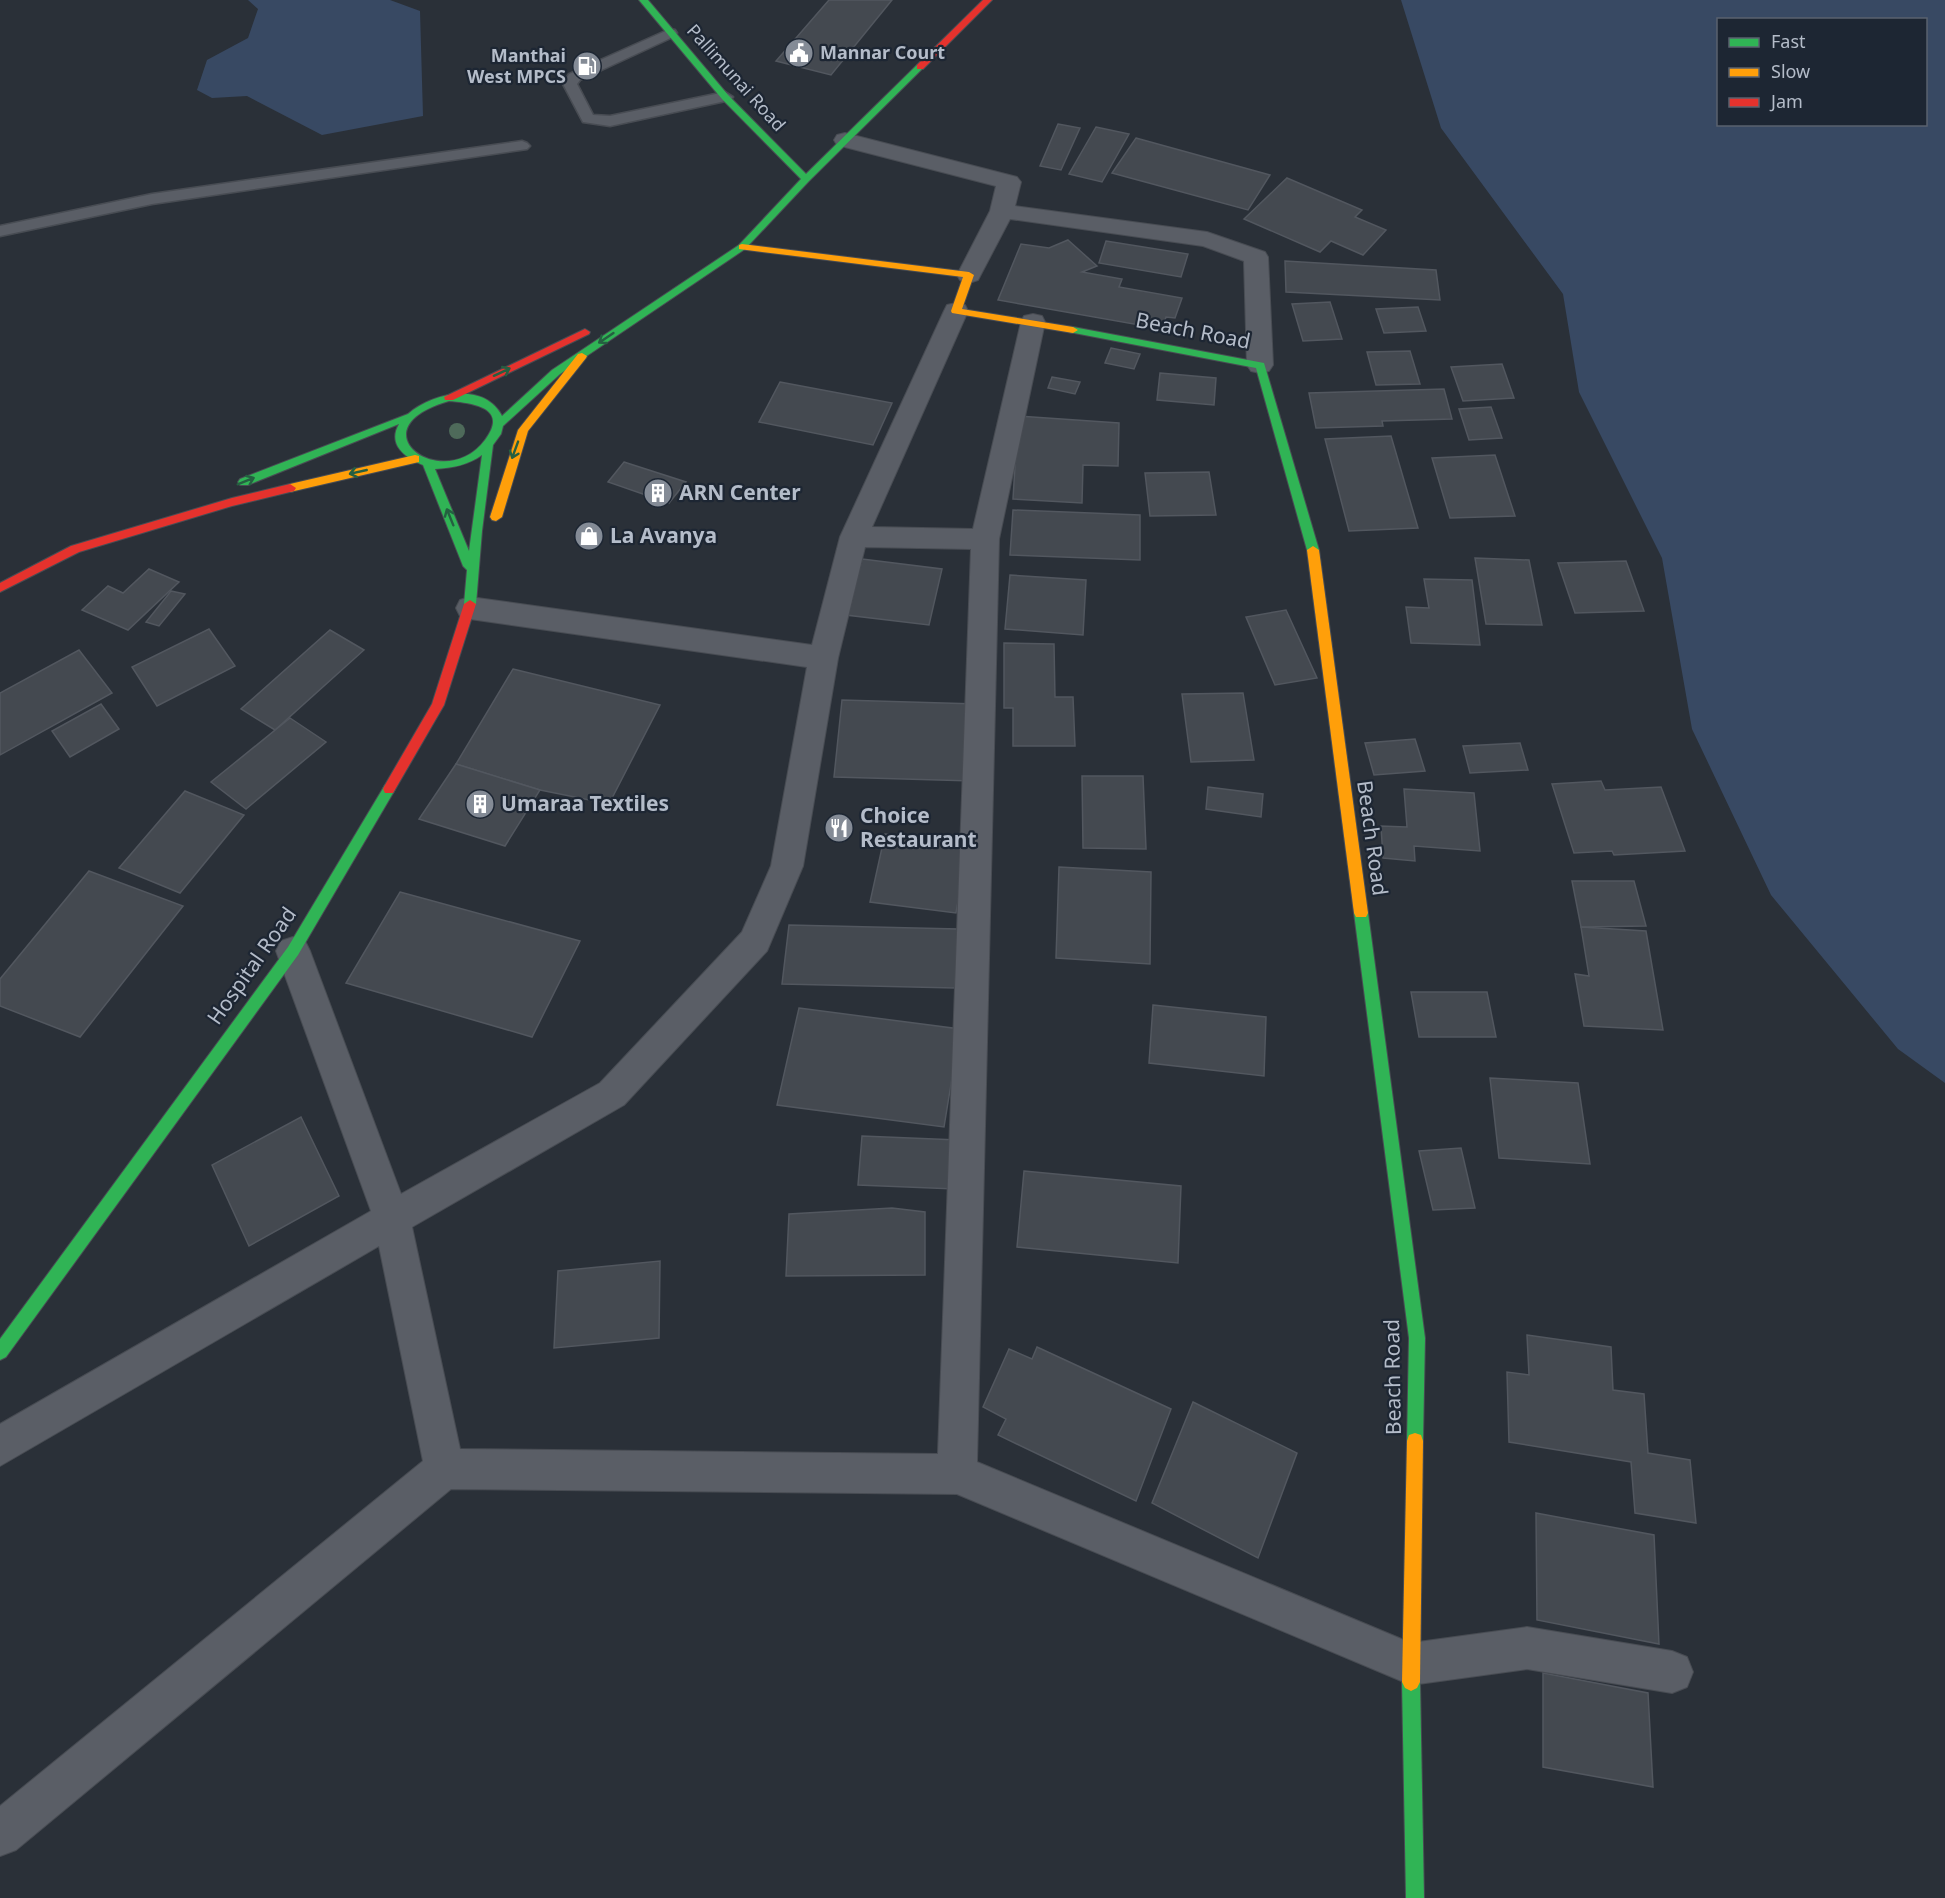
<svg xmlns="http://www.w3.org/2000/svg" width="1945" height="1898" font-family="'Noto Sans',sans-serif">
<style>
.water{fill:#384963;fill-rule:evenodd}
.building{fill:#444950;stroke:#52575f;stroke-width:1.5}
.lines{fill:none;stroke-linecap:round;stroke-linejoin:round}
.lane-casing{stroke:#484c53;stroke-width:3}
.street-casing{stroke:#484c53;stroke-width:2}
.fast-casing{stroke:#484c53;stroke-width:2}
.slow-casing{stroke:#484c53;stroke-width:2}
.jam-casing{stroke:#484c53;stroke-width:2}
.lane{fill:#5a5e66;fill-rule:evenodd}
.street{fill:#5a5e66;fill-rule:evenodd}
.fast{fill:#30b455;fill-rule:evenodd}
.slow{fill:#ff9f0a;fill-rule:evenodd}
.jam{fill:#e5322d;fill-rule:evenodd}
.tree{fill:#4e6a5a}
.oneway{stroke:#255f41}
.labels{text-anchor:middle;stroke-width:4.5;stroke-linejoin:round;paint-order:stroke}
.far-poi-label{font-size:18px;font-weight:bold;fill:#b4bcc9;stroke:#1d2633;text-anchor:start}
.far-street-label{font-size:18px;fill:#b4bcc9;stroke:#1d2633}
.street-label{font-size:21px;fill:#b4bcc9;stroke:#1d2633}
.poi-label{font-size:21px;font-weight:bold;fill:#b4bcc9;stroke:#1d2633;text-anchor:start}
</style>
<rect width="100%" height="100%" fill="#2a3038"/>
<!-- water -->
<g class="water">
<polygon points="248,0 390,0 420,11 423,116 322,135 247,96 212,98 197,90 207,60 248,38 258,9"/>
<path d="M1401,0H1945V1083L1898,1049L1771,895L1692,729L1662,558L1579,392L1563,294L1441,128ZM1718,20H1926V124H1718Z"/>
</g>
<!-- building -->
<g class="building">
<polygon points="829,0 892,0 831,75 776,61"/>
<polygon points="1058,124 1080,128 1061,170 1040,166"/>
<polygon points="1096,127 1129,134 1102,182 1069,174"/>
<polygon points="1136,138 1270,175 1248,210 1112,173"/>
<polygon points="1287,178 1362,210 1355,217 1386,230 1363,255 1331,241 1320,252 1244,219"/>
<polygon points="1068,240 1097,266 1082,272 1122,279 1119,287 1182,298 1175,318 1166,317 1162,329 998,300 1021,244 1049,248"/>
<polygon points="1106,241 1188,254 1181,277 1099,263"/>
<polygon points="1285,261 1436,270 1440,300 1286,292"/>
<polygon points="1330,302 1342,339 1303,341 1292,304"/>
<polygon points="1418,307 1426,331 1384,333 1376,309"/>
<polygon points="1111,348 1140,354 1134,369 1105,363"/>
<polygon points="1410,351 1420,384 1376,385 1367,352"/>
<polygon points="1502,364 1514,398 1463,401 1451,367"/>
<polygon points="1160,373 1216,378 1214,405 1157,400"/>
<polygon points="1052,377 1080,382 1075,394 1048,388"/>
<polygon points="780,382 892,403 873,445 759,422"/>
<polygon points="1444,389 1452,419 1382,421 1383,426 1316,428 1309,393"/>
<polygon points="1491,407 1502,438 1469,440 1459,409"/>
<polygon points="1018,416 1119,423 1118,466 1083,465 1082,503 1013,499"/>
<polygon points="1391,436 1418,528 1349,531 1325,439"/>
<polygon points="1495,455 1515,516 1450,518 1432,458"/>
<polygon points="624,462 686,482 669,503 608,482"/>
<polygon points="1209,472 1216,515 1150,516 1145,473"/>
<polygon points="1013,510 1140,515 1140,560 1010,555"/>
<polygon points="1475,558 1529,560 1542,625 1486,624"/>
<polygon points="862,559 942,569 929,625 846,615"/>
<polygon points="1626,561 1644,611 1575,613 1558,563"/>
<polygon points="149,569 179,582 128,630 82,610 108,586 123,593"/>
<polygon points="1010,575 1086,580 1083,635 1005,629"/>
<polygon points="1424,579 1472,580 1480,645 1411,643 1406,607 1429,608"/>
<polygon points="171,591 185,594 159,626 146,622"/>
<polygon points="1286,610 1317,678 1275,685 1246,617"/>
<polygon points="209,629 235,666 157,706 132,667"/>
<polygon points="330,630 364,650 275,730 241,709"/>
<polygon points="1004,643 1054,644 1055,697 1073,697 1075,746 1013,746 1013,708 1004,708"/>
<polygon points="79,650 112,693 0,755 0,693"/>
<polygon points="513,669 660,705 609,804 540,790 456,764"/>
<polygon points="1243,693 1254,760 1191,762 1182,694"/>
<polygon points="842,700 977,704 973,781 834,777"/>
<polygon points="101,704 119,729 70,757 52,731"/>
<polygon points="290,718 326,742 246,809 211,782"/>
<polygon points="1415,739 1425,771 1374,775 1365,743"/>
<polygon points="1520,743 1528,770 1470,773 1463,746"/>
<polygon points="456,764 540,790 505,846 419,819"/>
<polygon points="1082,776 1143,776 1146,849 1083,848"/>
<polygon points="1601,781 1605,790 1661,787 1685,851 1614,855 1612,851 1574,853 1552,784"/>
<polygon points="1208,787 1263,794 1261,817 1206,809"/>
<polygon points="1404,789 1474,793 1480,851 1414,846 1415,861 1383,858 1381,826 1407,827"/>
<polygon points="185,791 244,815 180,893 119,868"/>
<polygon points="885,834 968,844 956,913 870,902"/>
<polygon points="1059,867 1151,872 1150,964 1056,958"/>
<polygon points="89,871 183,906 80,1037 0,1006 0,979"/>
<polygon points="1572,881 1634,881 1646,926 1581,927"/>
<polygon points="400,892 580,941 532,1037 346,983"/>
<polygon points="789,925 958,929 955,988 782,984"/>
<polygon points="1581,927 1646,931 1663,1030 1584,1026 1575,974 1589,976"/>
<polygon points="1411,992 1487,992 1496,1037 1419,1037"/>
<polygon points="1153,1005 1266,1017 1264,1076 1149,1063"/>
<polygon points="799,1008 960,1029 944,1127 777,1105"/>
<polygon points="1490,1078 1578,1083 1590,1164 1499,1158"/>
<polygon points="301,1117 339,1196 249,1246 212,1165"/>
<polygon points="862,1136 958,1140 955,1189 858,1185"/>
<polygon points="1461,1148 1475,1208 1433,1210 1419,1151"/>
<polygon points="1024,1171 1181,1186 1178,1263 1017,1247"/>
<polygon points="892,1208 925,1212 925,1275 786,1276 789,1214"/>
<polygon points="660,1261 659,1338 554,1348 558,1271"/>
<polygon points="1527,1335 1611,1347 1613,1390 1644,1394 1648,1453 1690,1460 1696,1523 1635,1513 1631,1462 1509,1442 1507,1372 1529,1375"/>
<polygon points="1037,1347 1171,1409 1136,1501 998,1435 1006,1419 983,1407 1009,1349 1032,1359"/>
<polygon points="1193,1402 1297,1453 1258,1558 1152,1503"/>
<polygon points="1536,1513 1654,1535 1659,1644 1537,1620"/>
<polygon points="1543,1673 1648,1693 1653,1787 1543,1767"/>
</g>
<g class="lines">
<!-- lane casing -->
<g class="lane-casing">
<g id="lane">
<polygon points="670,29 675,30 677,33 675,36 580,80 577,84 593,115 610,116 725,92 733,97 730,100 610,126 583,122 563,84 569,74"/>
<polygon points="522,141 527,143 530,146 527,149 152,204 0,236 0,226 152,194"/>
</g>
</g>
<!-- street casing -->
<g class="street-casing">
<g id="street">
<polygon points="845,133 1017,177 1021,182 1015,206 1207,232 1265,252 1268,257 1273,365 1269,371 1260,373 1251,371 1247,365 1244,261 1203,246 1010,219 978,280 969,283 960,280 957,275 990,211 996,186 837,145 834,140 837,135"/>
<path d="M956,303L965,305L968,311L872,527L973,529L1021,322L1024,316L1033,314L1042,316L1045,322L999,539L977,1462L1411,1643L1527,1627L1672,1651L1687,1657L1693,1672L1687,1687L1672,1693L1527,1669L1411,1685L957,1494L451,1489L16,1850L0,1856V1806L423,1461L379,1246L0,1466V1424L371,1211L276,951L281,941L293,937L305,941L310,951L401,1194L600,1083L742,932L771,866L807,667L470,619L460,616L456,608L460,600L470,597L812,645L840,537L944,311L947,305ZM865,547L971,549L938,1454L460,1449L412,1227L624,1105L767,951L803,866L838,658Z"/>
</g>
</g>
<!-- fast casing -->
<g class="fast-casing">
<g id="fast">
<path d="M639,0H648L728,95L806,174L917,65L924,67L809,181L745,249L560,374L503,426L501,434L493,445L482,531L476,604L470,608L464,604L467,570L463,566L423,465C406,458 387,445 399,424L248,485H240L238,482L240,479L408,414C432,393 484,381 502,416L552,370L739,245L801,179L722,99ZM449,401C474,403 509,408 485,440C444,495 352,429 449,401ZM482,455L469,551L435,469C453,468 468,465 482,455Z"/>
<polygon points="1073,327 1264,363 1319,550 1317,553 1309,553 1307,550 1256,368 1069,332 1069,328"/>
<polygon points="389,784 393,785 395,789 393,793 298,955 6,1357 0,1360 0,1339 288,947 385,785"/>
<polygon points="1361,907 1366,909 1368,913 1425,1338 1423,1441 1421,1447 1415,1449 1409,1447 1407,1441 1409,1338 1354,913 1356,909"/>
<polygon points="1411,1673 1417,1676 1420,1682 1424,1898 1406,1898 1402,1682 1405,1676"/>
</g>
</g>
<!-- slow casing -->
<g class="slow-casing">
<g id="slow">
<polygon points="742,244 969,272 974,275 962,309 1073,327 1078,330 1073,333 952,313 951,311 963,277 739,249 739,245"/>
<polygon points="582,353 587,356 586,358 528,431 502,517 496,521 492,520 490,517 518,430 578,354"/>
<polygon points="415,455 419,456 419,462 290,492 284,488 290,484"/>
<polygon points="1313,546 1319,550 1368,913 1366,917 1356,917 1354,913 1307,550"/>
<polygon points="1415,1433 1421,1435 1423,1441 1420,1682 1417,1688 1411,1691 1405,1688 1402,1682 1407,1441 1409,1435"/>
</g>
</g>
<!-- jam casing -->
<g class="jam-casing">
<g id="jam">
<polygon points="983,0 992,0 923,69 917,69 917,65"/>
<polygon points="585,329 590,332 589,334 453,400 445,400 444,397"/>
<polygon points="290,484 296,488 294,491 232,506 79,552 0,592 0,583 71,546 232,498"/>
<polygon points="470,600 476,604 444,705 393,793 385,793 383,789 385,785 432,704 464,604"/>
</g>
</g>
<!-- lane -->
<use href="#lane" class="lane"/>
<!-- street -->
<use href="#street" class="street"/>
<!-- fast -->
<use href="#fast" class="fast"/>
<!-- slow -->
<use href="#slow" class="slow"/>
<!-- jam -->
<use href="#jam" class="jam"/>
</g>
<!-- trees -->
<circle class="tree" cx="457" cy="431" r="8"/>
<!-- one-way arrows -->
<defs><path id="oneway-shaft" d="M-6 0H5M1.5-3L5.5 0L1.5 3" fill="none" stroke-width="1.6" stroke-linecap="round" stroke-linejoin="round" transform="scale(1.5)"/></defs>
<g class="oneway">
<use href="#oneway-shaft" transform="translate(606 338) rotate(146)"/>
<use href="#oneway-shaft" transform="translate(502 372) rotate(-25)"/>
<use href="#oneway-shaft" transform="translate(515 450) rotate(110)"/>
<use href="#oneway-shaft" transform="translate(358 472) rotate(167)"/>
<use href="#oneway-shaft" transform="translate(246 481) rotate(-22)"/>
<use href="#oneway-shaft" transform="translate(450 517) rotate(-112)"/>
</g>
<!-- icons -->
<defs>
<g id="civic-disc" transform="scale(1.5)"><circle r="9.5" fill="#848b96" stroke="#1d2633"/><path d="M-.6-6.5H3V-4.5H.6V-3L4-1V1h2V6H-6V1h2V-1L-.6-3ZM-1.2 2.5V6h2.4V2.5Z" fill="#fff"/></g>
<g id="fuel-disc" transform="scale(1.5)"><circle r="9.5" fill="#848b96" stroke="#1d2633"/><path d="M-5.5-6h7V0h2V4h1.3V-2.5L3-4.5l.8-.8L6-3V5H2.5V1h-1V6h-7ZM-4.2-4.7v3.2H.2V-4.7Z" fill="#fff"/></g>
<g id="building-disc" transform="scale(1.5)"><circle r="9.5" fill="#848b96" stroke="#1d2633"/><path d="M-4-6H4V6H1V3H-1V6H-4ZM-2.5-4.3h1.7v1.8h-1.7ZM.8-4.3h1.7v1.8H.8ZM-2.5-1h1.7V.8h-1.7ZM.8-1h1.7V.8H.8Z" fill="#fff"/></g>
<g id="shop-disc" transform="scale(1.5)"><circle r="9.5" fill="#848b96" stroke="#1d2633"/><path d="M-5-2.5h2.3a2.7 3.5 0 0 1 5.4 0H5L5.5 6h-11ZM-1.5-2.5h3a1.5 2.3 0 0 0-3 0Z" fill="#fff"/></g>
<g id="restaurant-disc" transform="scale(1.5)"><circle r="9.5" fill="#848b96" stroke="#1d2633"/><path d="M-5-6h1v4h1v-4h1v4h1v-4h1v5L-1.5 .5V6h-2V.5L-5-1ZM5-6V6H3V1.5H1.5Q1.5-4 5-6Z" fill="#fff"/></g>
</defs>
<g fill-rule="evenodd">
<use href="#civic-disc" x="799" y="53"/>
<use href="#fuel-disc" x="587" y="66"/>
<use href="#building-disc" x="658" y="493"/>
<use href="#shop-disc" x="589" y="536"/>
<use href="#building-disc" x="480" y="804"/>
<use href="#restaurant-disc" x="839" y="828"/>
</g>
<g class="labels">
<!-- far-poi labels -->
<g class="far-poi-label">
<text x="820" y="59">Mannar Court</text>
<text x="566" y="62" text-anchor="end">Manthai<tspan x="566" dy="21">West MPCS</tspan></text>
</g>
<!-- far-street labels -->
<g class="far-street-label">
<text transform="translate(736 78) rotate(48)" y="6">Pallimunai Road</text>
</g>
<!-- street labels -->
<g class="street-label">
<text transform="translate(1193 331) rotate(11)" y="7">Beach Road</text>
<text transform="translate(1372 838) rotate(82)" y="7">Beach Road</text>
<text transform="translate(252 966) rotate(-55)" y="7">Hospital Road</text>
<text transform="translate(1393 1377) rotate(-91)" y="7">Beach Road</text>
</g>
<!-- poi labels -->
<g class="poi-label">
<text x="679" y="500">ARN Center</text>
<text x="610" y="543">La Avanya</text>
<text x="501" y="811">Umaraa Textiles</text>
<text x="860" y="823">Choice<tspan x="860" dy="24">Restaurant</tspan></text>
</g>
</g>
<!-- legend -->
<rect x="1717" y="18" width="210" height="108" fill="#1d2633" stroke="#59626f" stroke-width="1.5"/>
<rect x="1729" y="38" width="30" height="9" fill="#30b455" stroke="#59626f" stroke-width="1.5"/>
<text x="1771" y="48" font-size="18" fill="#b4bcc9">Fast</text>
<rect x="1729" y="68" width="30" height="9" fill="#ff9f0a" stroke="#59626f" stroke-width="1.5"/>
<text x="1771" y="78" font-size="18" fill="#b4bcc9">Slow</text>
<rect x="1729" y="98" width="30" height="9" fill="#e5322d" stroke="#59626f" stroke-width="1.5"/>
<text x="1771" y="108" font-size="18" fill="#b4bcc9">Jam</text>
</svg>
